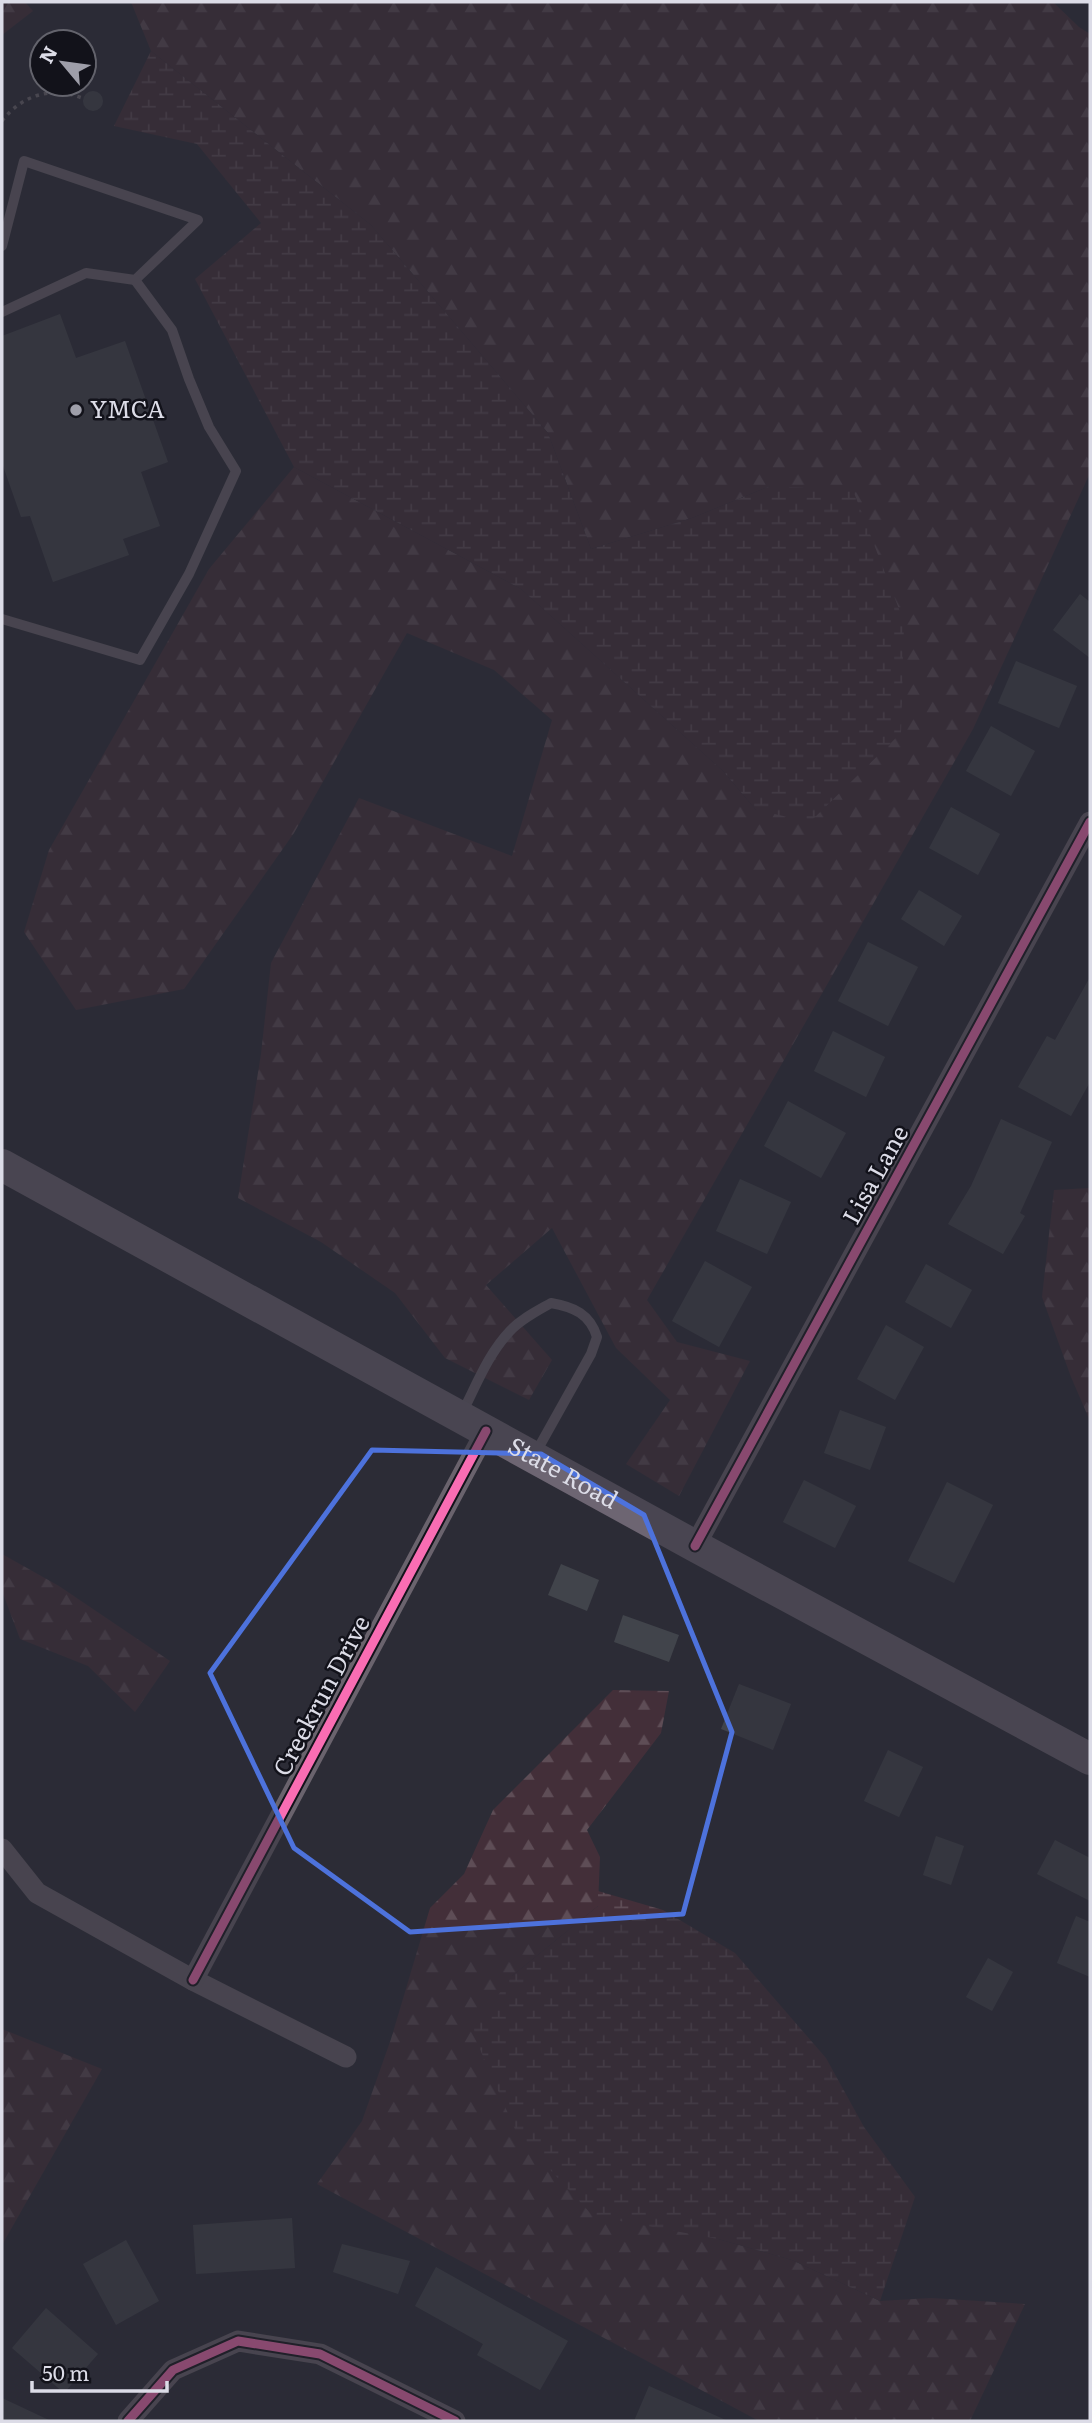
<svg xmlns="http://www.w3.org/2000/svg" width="1092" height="2423" font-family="Literata,serif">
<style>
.forest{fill:url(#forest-firs)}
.wetland{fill:url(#wetland-marsh)}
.building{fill:#41444b}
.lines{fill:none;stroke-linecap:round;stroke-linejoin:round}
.path{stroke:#6a666e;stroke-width:3.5;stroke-dasharray:3.5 5;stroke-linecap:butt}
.lane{stroke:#6a636d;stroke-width:10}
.street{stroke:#6a636d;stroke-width:21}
.secondary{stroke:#6d6572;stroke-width:32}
.cycleway-casing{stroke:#12121a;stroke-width:13}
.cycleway{stroke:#f96db3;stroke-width:9}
.marked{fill:none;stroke:#4d72dc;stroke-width:5;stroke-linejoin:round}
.poi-dot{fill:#9e9ea9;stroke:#12121a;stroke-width:2.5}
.labels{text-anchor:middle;stroke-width:5;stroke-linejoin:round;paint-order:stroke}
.poi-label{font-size:24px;fill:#dcdce7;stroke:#12121a;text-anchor:start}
.street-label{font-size:24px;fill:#dcdce7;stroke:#12121a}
</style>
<defs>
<pattern id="forest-firs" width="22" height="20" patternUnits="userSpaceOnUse" patternTransform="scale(1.75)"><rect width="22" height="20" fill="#432f39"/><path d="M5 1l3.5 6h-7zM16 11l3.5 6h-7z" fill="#5e4d56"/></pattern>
<pattern id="wetland-marsh" width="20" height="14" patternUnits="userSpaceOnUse" patternTransform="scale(1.75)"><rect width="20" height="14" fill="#432f39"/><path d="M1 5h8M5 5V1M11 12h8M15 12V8" fill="none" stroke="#5e4d56"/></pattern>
</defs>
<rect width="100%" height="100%" fill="#2c2c36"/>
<!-- forest -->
<g class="forest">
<polygon points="2,2 25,2 33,11 2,35"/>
<polygon points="131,2 1053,2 1079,27 1090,34 1090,473 973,729 647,1300 677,1342 750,1361 679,1496 626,1464 670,1400 616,1348 552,1228 486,1285 552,1360 529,1400 445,1358 395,1293 321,1242 238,1198 261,1054 271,963 359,798 512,856 552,720 494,670 407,633 294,833 184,989 76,1010 24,932 49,850 209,569 294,467 521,589 723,771 756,810 770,486 692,518 591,549 548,433 371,225 151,51"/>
<polygon points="1090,1188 1090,1421 1071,1377 1042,1297 1054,1190"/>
<polygon points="2,1554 59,1586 170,1661 135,1712 88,1666 20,1639 2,1591"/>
<polygon points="613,1690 669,1691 661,1733 587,1830 600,1857 598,1906 512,1976 718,2239 792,2260 880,2301 931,2298 1025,2304 970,2421 759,2421 317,2184 362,2121 391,2039 430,1908 464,1874 493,1810"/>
<polygon points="2,2029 102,2069 2,2245"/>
</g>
<!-- wetland -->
<g class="wetland">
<polygon points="151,51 371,225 548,433 591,549 692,518 770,486 853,490 904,622 901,733 810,822 756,810 723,771 521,589 294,467 195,279 261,223 197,144 114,126"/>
<polygon points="598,1891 663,1910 735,1953 826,2058 864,2127 915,2197 880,2301 792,2260 718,2239 593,2216 517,2134 472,2031 512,1976 598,1906"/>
</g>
<!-- building -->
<g class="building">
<circle cx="93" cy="101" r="10"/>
<polygon points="60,314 76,358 125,341 168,462 141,472 160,526 123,539 129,555 53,582 30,516 21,517 2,463 2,336"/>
<polygon points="1080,594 1090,602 1090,658 1053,630"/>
<polygon points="1016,661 1077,686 1059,728 998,703"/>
<polygon points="991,726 1035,751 1011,796 966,771"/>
<polygon points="951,807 1000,834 978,875 929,848"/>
<polygon points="919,890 962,916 944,946 901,919"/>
<polygon points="868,942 918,967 888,1026 838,1001"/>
<polygon points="1090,977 1090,1082 1071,1116 1018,1087 1047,1036 1055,1040"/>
<polygon points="833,1031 885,1057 866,1097 814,1071"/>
<polygon points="788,1101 846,1133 821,1178 764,1146"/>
<polygon points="1001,1119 1052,1142 1020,1213 1025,1216 1003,1254 948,1224 971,1186"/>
<polygon points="740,1179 791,1202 767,1254 716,1231"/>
<polygon points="705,1261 752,1287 719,1347 672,1321"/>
<polygon points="926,1264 972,1290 951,1328 905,1302"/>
<polygon points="886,1325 924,1347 895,1400 857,1379"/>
<polygon points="840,1410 886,1427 870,1470 824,1453"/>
<polygon points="804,1480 856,1506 835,1548 783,1522"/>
<polygon points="947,1482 993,1505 954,1583 908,1561"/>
<polygon points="561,1564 599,1580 587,1611 548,1595"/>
<polygon points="623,1615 679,1635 669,1662 614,1642"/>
<polygon points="739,1684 791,1704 773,1750 721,1729"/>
<polygon points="888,1750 923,1767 899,1817 864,1801"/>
<polygon points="936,1836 964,1846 951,1885 923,1875"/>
<polygon points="1055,1840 1090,1858 1090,1901 1037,1874"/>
<polygon points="1076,1916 1090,1922 1090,1977 1057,1963"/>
<polygon points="988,1958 1013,1972 992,2011 966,1997"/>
<polygon points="292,2218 295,2268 196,2274 193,2225"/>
<polygon points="126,2240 159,2301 116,2325 83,2264"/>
<polygon points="342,2244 410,2261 398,2294 333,2272"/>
<polygon points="436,2267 568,2341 540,2390 477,2355 483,2344 415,2306"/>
<polygon points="46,2308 98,2354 64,2393 12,2348"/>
<polygon points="649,2386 728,2421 634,2421"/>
<polygon points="2,2398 51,2421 2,2421"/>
</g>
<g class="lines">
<!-- path -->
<path class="path" d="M2,121C22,95 51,86 82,98"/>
<!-- lane -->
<g class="lane">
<polyline points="2,246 24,161 198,220 135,280 86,273 2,312"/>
<polyline points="2,619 140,660 189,574 236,471 209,427 189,379 172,330 135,280"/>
<path d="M462,1413C476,1386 488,1354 510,1331C521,1319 537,1311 551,1303C574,1307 590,1314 597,1337L591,1354L535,1454"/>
</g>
<!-- street -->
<g class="street">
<polyline points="695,1546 1090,822"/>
<polyline points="2,1849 37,1893 193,1980 346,2057"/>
<polyline points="193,1980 486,1431"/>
<polyline points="128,2421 173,2370 238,2341 320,2354 455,2421"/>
</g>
<!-- secondary -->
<path class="secondary" id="s1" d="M2,1165L695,1546L1090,1759"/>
<!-- cycleway casing -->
<g class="cycleway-casing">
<g id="cycleway">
<polyline points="695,1546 1090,822"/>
<polyline points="193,1980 486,1431"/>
<polyline points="128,2421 173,2370 238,2341 320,2354 455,2421"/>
</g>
</g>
<!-- cycleway -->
<use href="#cycleway" class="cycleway"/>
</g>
<!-- marked area -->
<path d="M0 0H1092V2423H0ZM372,1450L541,1454L644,1515L732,1732L683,1914L410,1932L294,1848L210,1673Z" fill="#2c2c36" fill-opacity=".55" fill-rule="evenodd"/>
<path class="marked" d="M372,1450L541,1454L644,1515L732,1732L683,1914L410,1932L294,1848L210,1673Z"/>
<!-- markers -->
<circle class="poi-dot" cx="76" cy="410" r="7"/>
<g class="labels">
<!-- poi labels -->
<g class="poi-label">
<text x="90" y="418">YMCA</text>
</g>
<!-- street labels -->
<g class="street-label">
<text transform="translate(876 1175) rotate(-61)" y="8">Lisa Lane</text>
<text dy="8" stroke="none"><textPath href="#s1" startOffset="640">State Road</textPath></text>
<text transform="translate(322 1696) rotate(-62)" y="8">Creekrun Drive</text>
</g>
</g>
<!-- border -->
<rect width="1092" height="2423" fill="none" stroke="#dcdce7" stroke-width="7"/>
<!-- north arrow -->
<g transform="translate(63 63) rotate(299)"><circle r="33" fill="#12121a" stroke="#63636c" stroke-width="2"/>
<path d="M0-5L12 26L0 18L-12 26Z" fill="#9e9ea9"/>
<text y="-10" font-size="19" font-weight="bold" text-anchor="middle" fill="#dcdce7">N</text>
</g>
<!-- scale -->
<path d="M32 2381v10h135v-10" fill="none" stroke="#dcdce7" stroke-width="3.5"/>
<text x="42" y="2381" font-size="21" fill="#dcdce7" stroke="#12121a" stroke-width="5" paint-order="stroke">50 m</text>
</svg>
